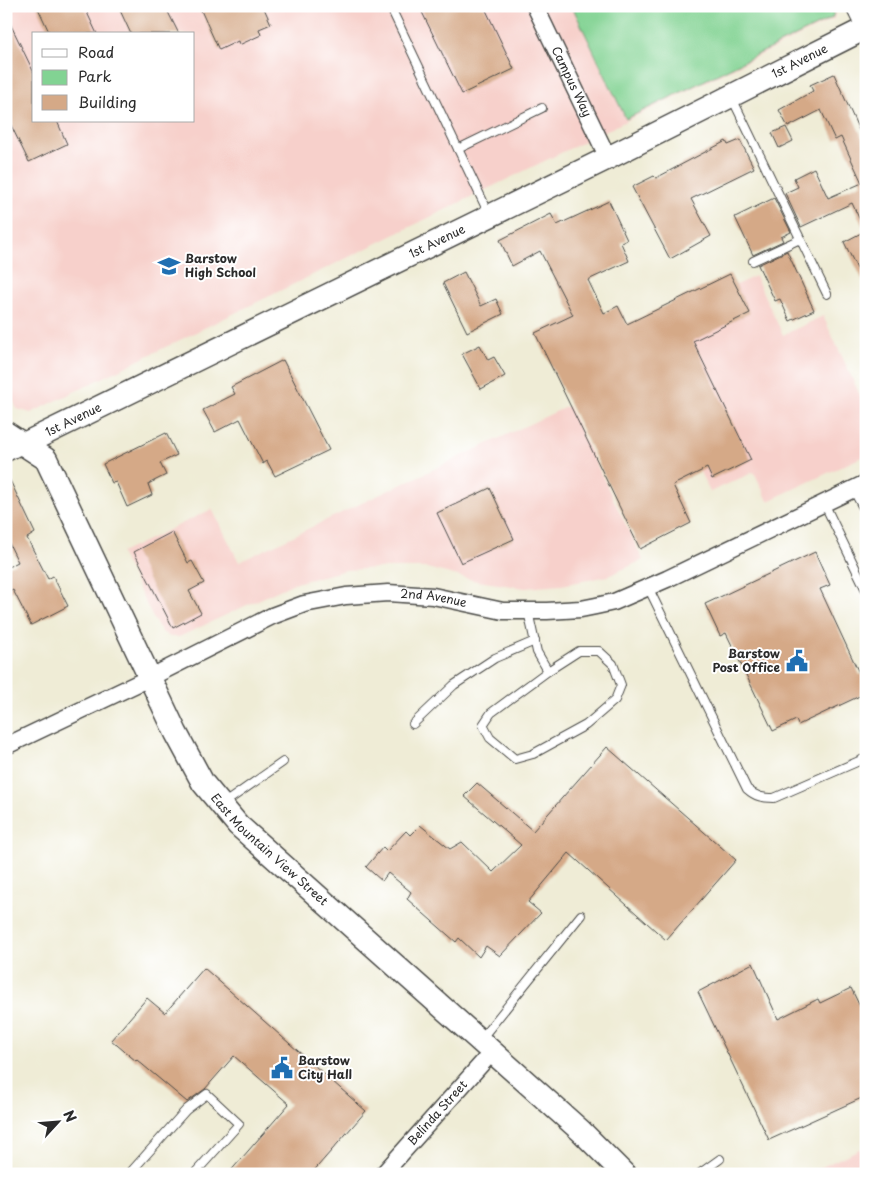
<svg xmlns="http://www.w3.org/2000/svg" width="872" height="1180" font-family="'Playpen Sans',sans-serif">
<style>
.built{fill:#f7d0cb;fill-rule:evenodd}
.green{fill:#82d393;stroke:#567f5f}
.building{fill:#d5a987}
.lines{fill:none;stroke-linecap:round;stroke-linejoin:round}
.lane-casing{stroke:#484845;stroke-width:10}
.street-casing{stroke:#484845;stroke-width:19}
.secondary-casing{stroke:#484845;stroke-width:25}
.lane{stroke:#fff;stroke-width:8}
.street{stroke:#fff;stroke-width:16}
.secondary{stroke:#fff;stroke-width:22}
.labels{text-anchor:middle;stroke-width:4;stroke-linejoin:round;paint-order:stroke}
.street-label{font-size:12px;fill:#2b2b2b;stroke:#fff}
.poi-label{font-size:12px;font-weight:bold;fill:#2b2b2b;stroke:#fff;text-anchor:start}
</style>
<rect width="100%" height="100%" fill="#fff"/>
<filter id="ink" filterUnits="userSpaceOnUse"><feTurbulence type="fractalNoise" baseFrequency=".02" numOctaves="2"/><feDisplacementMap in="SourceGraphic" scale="10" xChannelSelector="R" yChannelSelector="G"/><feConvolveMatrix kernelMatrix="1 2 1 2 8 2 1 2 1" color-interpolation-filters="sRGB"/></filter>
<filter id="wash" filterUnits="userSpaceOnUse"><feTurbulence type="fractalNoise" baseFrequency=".0096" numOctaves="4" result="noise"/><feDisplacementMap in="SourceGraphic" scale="20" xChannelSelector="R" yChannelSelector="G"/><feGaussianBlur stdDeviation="1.12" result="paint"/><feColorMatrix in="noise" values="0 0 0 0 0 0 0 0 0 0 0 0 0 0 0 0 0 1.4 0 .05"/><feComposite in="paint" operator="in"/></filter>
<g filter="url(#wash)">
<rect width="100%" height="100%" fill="#efecd6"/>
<!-- built -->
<g class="built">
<path d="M6,6H834L836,11L834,19L31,413L17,409L6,386ZM34,34H194V121H34Z"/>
<polygon points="755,276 783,335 823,316 866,408 866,455 768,501 754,472 710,492 630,335"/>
<polygon points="568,406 643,560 608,576 562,585 525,588 477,581 427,568 381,568 346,570 292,584 179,637 170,637 162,632 154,620 121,553 212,509 239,562 364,502"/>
<polygon points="866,1146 866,1174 807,1174"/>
</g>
<!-- green -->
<polygon class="green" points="572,6 830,6 834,13 832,18 626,119"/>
<g id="blocks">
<!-- building -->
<g class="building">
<polygon points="37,6 84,6 97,34 50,34"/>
<polygon points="118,6 165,6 179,34 131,34"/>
<polygon points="199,6 263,6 271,24 259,29 261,35 239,45 238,41 219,50"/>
<polygon points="419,6 484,6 514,69 462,94"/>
<polygon points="6,15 34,73 34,121 57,121 67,144 29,162 6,115"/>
<polygon points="834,74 866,146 866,287 844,242 865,231 852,203 801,227 785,193 798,187 794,178 814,168 828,198 862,183 841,137 835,140 821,110 788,127 779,110 813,91 810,85"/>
<polygon points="786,127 793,141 779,148 772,133"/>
<polygon points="740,140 754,168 691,199 711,236 670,259 632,187 654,176 656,178 726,141 728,145"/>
<polygon points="774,198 791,232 781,237 783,241 753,255 735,217"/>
<polygon points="609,201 627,240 621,243 629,261 588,280 604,313 618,306 627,324 730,274 750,313 693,341 751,460 712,479 707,468 673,485 691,523 640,549 535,333 573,315 540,251 512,266 500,240 551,214 557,225"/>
<polygon points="787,251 814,310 790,321 780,299 775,301 758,265"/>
<polygon points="464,272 481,306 496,299 503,314 467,332 443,283"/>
<polygon points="480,345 488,360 494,357 505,376 481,389 462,354"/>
<polygon points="283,360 329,450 275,476 267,461 263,464 240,419 215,432 203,410 235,394 231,387"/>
<polygon points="166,433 177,455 160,463 166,475 148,484 152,495 127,507 116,482 112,483 103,464"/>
<polygon points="6,472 35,533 27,538 48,579 53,576 68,606 31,625 13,590 6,594 6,568 18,562 6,537"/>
<polygon points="490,488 514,539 461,563 437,513"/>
<polygon points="172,532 188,563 192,561 204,583 189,591 201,613 173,628 134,552"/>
<polygon points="815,552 830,585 820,589 860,675 866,672 866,693 798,725 796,720 773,731 726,633 720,636 705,604"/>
<polygon points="607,747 736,860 666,940 569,853 528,902 541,913 500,956 486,946 479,957 459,938 456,942 407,899 411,892 388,873 382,881 366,867 383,847 387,851 406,831 410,835 420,825 450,849 462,842 493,872 521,845 464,796 477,783 533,831"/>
<polygon points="753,963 778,1019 818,999 820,1003 851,988 866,1019 866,1096 769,1140 698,992"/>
<polygon points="204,968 366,1111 311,1174 228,1174 289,1104 234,1056 205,1089 187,1102 137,1060 136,1061 111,1040 147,998 165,1013"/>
</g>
</g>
</g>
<g filter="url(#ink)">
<use href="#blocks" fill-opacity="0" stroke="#484845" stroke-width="1"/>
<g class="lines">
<!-- lane casing -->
<g class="lane-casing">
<g id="lane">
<polyline points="390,6 489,214"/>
<polyline points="732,98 827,294"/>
<polyline points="458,149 542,108"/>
<polyline points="753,261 800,239"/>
<polyline points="853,489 866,513"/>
<polyline points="824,503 866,590"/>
<path d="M648,587L747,789C756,797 763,798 774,798L866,758"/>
<polyline points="528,611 537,652 548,671"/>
<polygon points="579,651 599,651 613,664 621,685 615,700 586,725 533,754 515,759 490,738 483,725 491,713 548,671"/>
<polyline points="413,724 454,685 495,658 535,641"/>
<polyline points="223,804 283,762"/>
<polyline points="481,1039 581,915"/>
<polyline points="129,1174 186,1110 207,1094 239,1124 194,1174"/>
<polyline points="699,1174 720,1159"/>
</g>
</g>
<!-- street casing -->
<g class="street-casing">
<g id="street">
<path id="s1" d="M535,6L608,158"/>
<polyline points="854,6 866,30"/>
<polyline points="6,453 24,444"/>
<path id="s2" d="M6,746L151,677L272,616L304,604L346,596L388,593L433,596L503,611H547L581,609L596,606L614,602L667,579L866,483"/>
<path id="s3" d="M383,1174L493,1051"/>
</g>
</g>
<!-- secondary casing -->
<g class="secondary-casing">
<g id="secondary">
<path id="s4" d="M6,433L46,459L176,733L203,783L238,825L581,1131L624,1174"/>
<path id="s5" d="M24,444L608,158L866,28"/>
</g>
</g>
<!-- lane -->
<use href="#lane" class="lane"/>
<!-- street -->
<use href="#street" class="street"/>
<!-- secondary -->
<use href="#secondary" class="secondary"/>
</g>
</g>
<!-- icons -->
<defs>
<g id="school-bare" transform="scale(1.725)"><path d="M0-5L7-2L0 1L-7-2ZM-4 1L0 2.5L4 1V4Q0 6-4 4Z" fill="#1f6fb2" stroke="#fff" stroke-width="2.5" paint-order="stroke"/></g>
<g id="civic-bare" transform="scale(1.725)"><path d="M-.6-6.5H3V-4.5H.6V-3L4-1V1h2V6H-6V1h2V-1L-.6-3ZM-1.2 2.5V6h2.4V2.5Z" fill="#1f6fb2" stroke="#fff" stroke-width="2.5" paint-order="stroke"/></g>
</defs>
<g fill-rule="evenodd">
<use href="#school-bare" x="169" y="266"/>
<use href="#civic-bare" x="797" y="661"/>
<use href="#civic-bare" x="282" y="1068"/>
</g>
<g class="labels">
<!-- street labels -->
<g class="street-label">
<text dy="4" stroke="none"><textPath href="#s5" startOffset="865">1st Avenue</textPath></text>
<text dy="4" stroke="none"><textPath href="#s1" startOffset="84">Campus Way</textPath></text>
<text dy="4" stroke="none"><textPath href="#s5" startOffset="460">1st Avenue</textPath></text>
<text dy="4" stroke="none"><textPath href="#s5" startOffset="55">1st Avenue</textPath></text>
<text dy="4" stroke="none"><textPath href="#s2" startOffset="461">2nd Avenue</textPath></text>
<text dy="4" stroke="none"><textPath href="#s4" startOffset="502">East Mountain View Street</textPath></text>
<text dy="4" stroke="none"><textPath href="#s3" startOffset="82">Belinda Street</textPath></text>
</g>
<!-- poi labels -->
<g class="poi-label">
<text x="185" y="263">Barstow<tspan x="185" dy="14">High School</tspan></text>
<text x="780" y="658" text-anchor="end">Barstow<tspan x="780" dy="14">Post Office</tspan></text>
<text x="298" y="1065">Barstow<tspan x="298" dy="14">City Hall</tspan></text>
</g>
</g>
<!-- margin -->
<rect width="872" height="1180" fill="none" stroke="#fff" stroke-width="25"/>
<!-- legend -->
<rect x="32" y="32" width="162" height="90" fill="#ffffff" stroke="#aaaaaa"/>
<rect x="42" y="49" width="25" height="8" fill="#ffffff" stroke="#aaaaaa"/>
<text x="78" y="58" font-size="15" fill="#2b2b2b">Road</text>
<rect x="42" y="70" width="25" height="15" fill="#82d393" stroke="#aaaaaa"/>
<text x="78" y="82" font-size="15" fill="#2b2b2b">Park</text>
<rect x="42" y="95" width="25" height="15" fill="#d5a987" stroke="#aaaaaa"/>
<text x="78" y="108" font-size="15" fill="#2b2b2b">Building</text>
<!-- north arrow -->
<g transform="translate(58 1122) rotate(64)" stroke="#ffffff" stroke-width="4" paint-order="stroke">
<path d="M0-4L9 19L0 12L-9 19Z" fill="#2b2b2b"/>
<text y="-8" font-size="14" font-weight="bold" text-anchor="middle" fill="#2b2b2b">N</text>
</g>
</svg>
